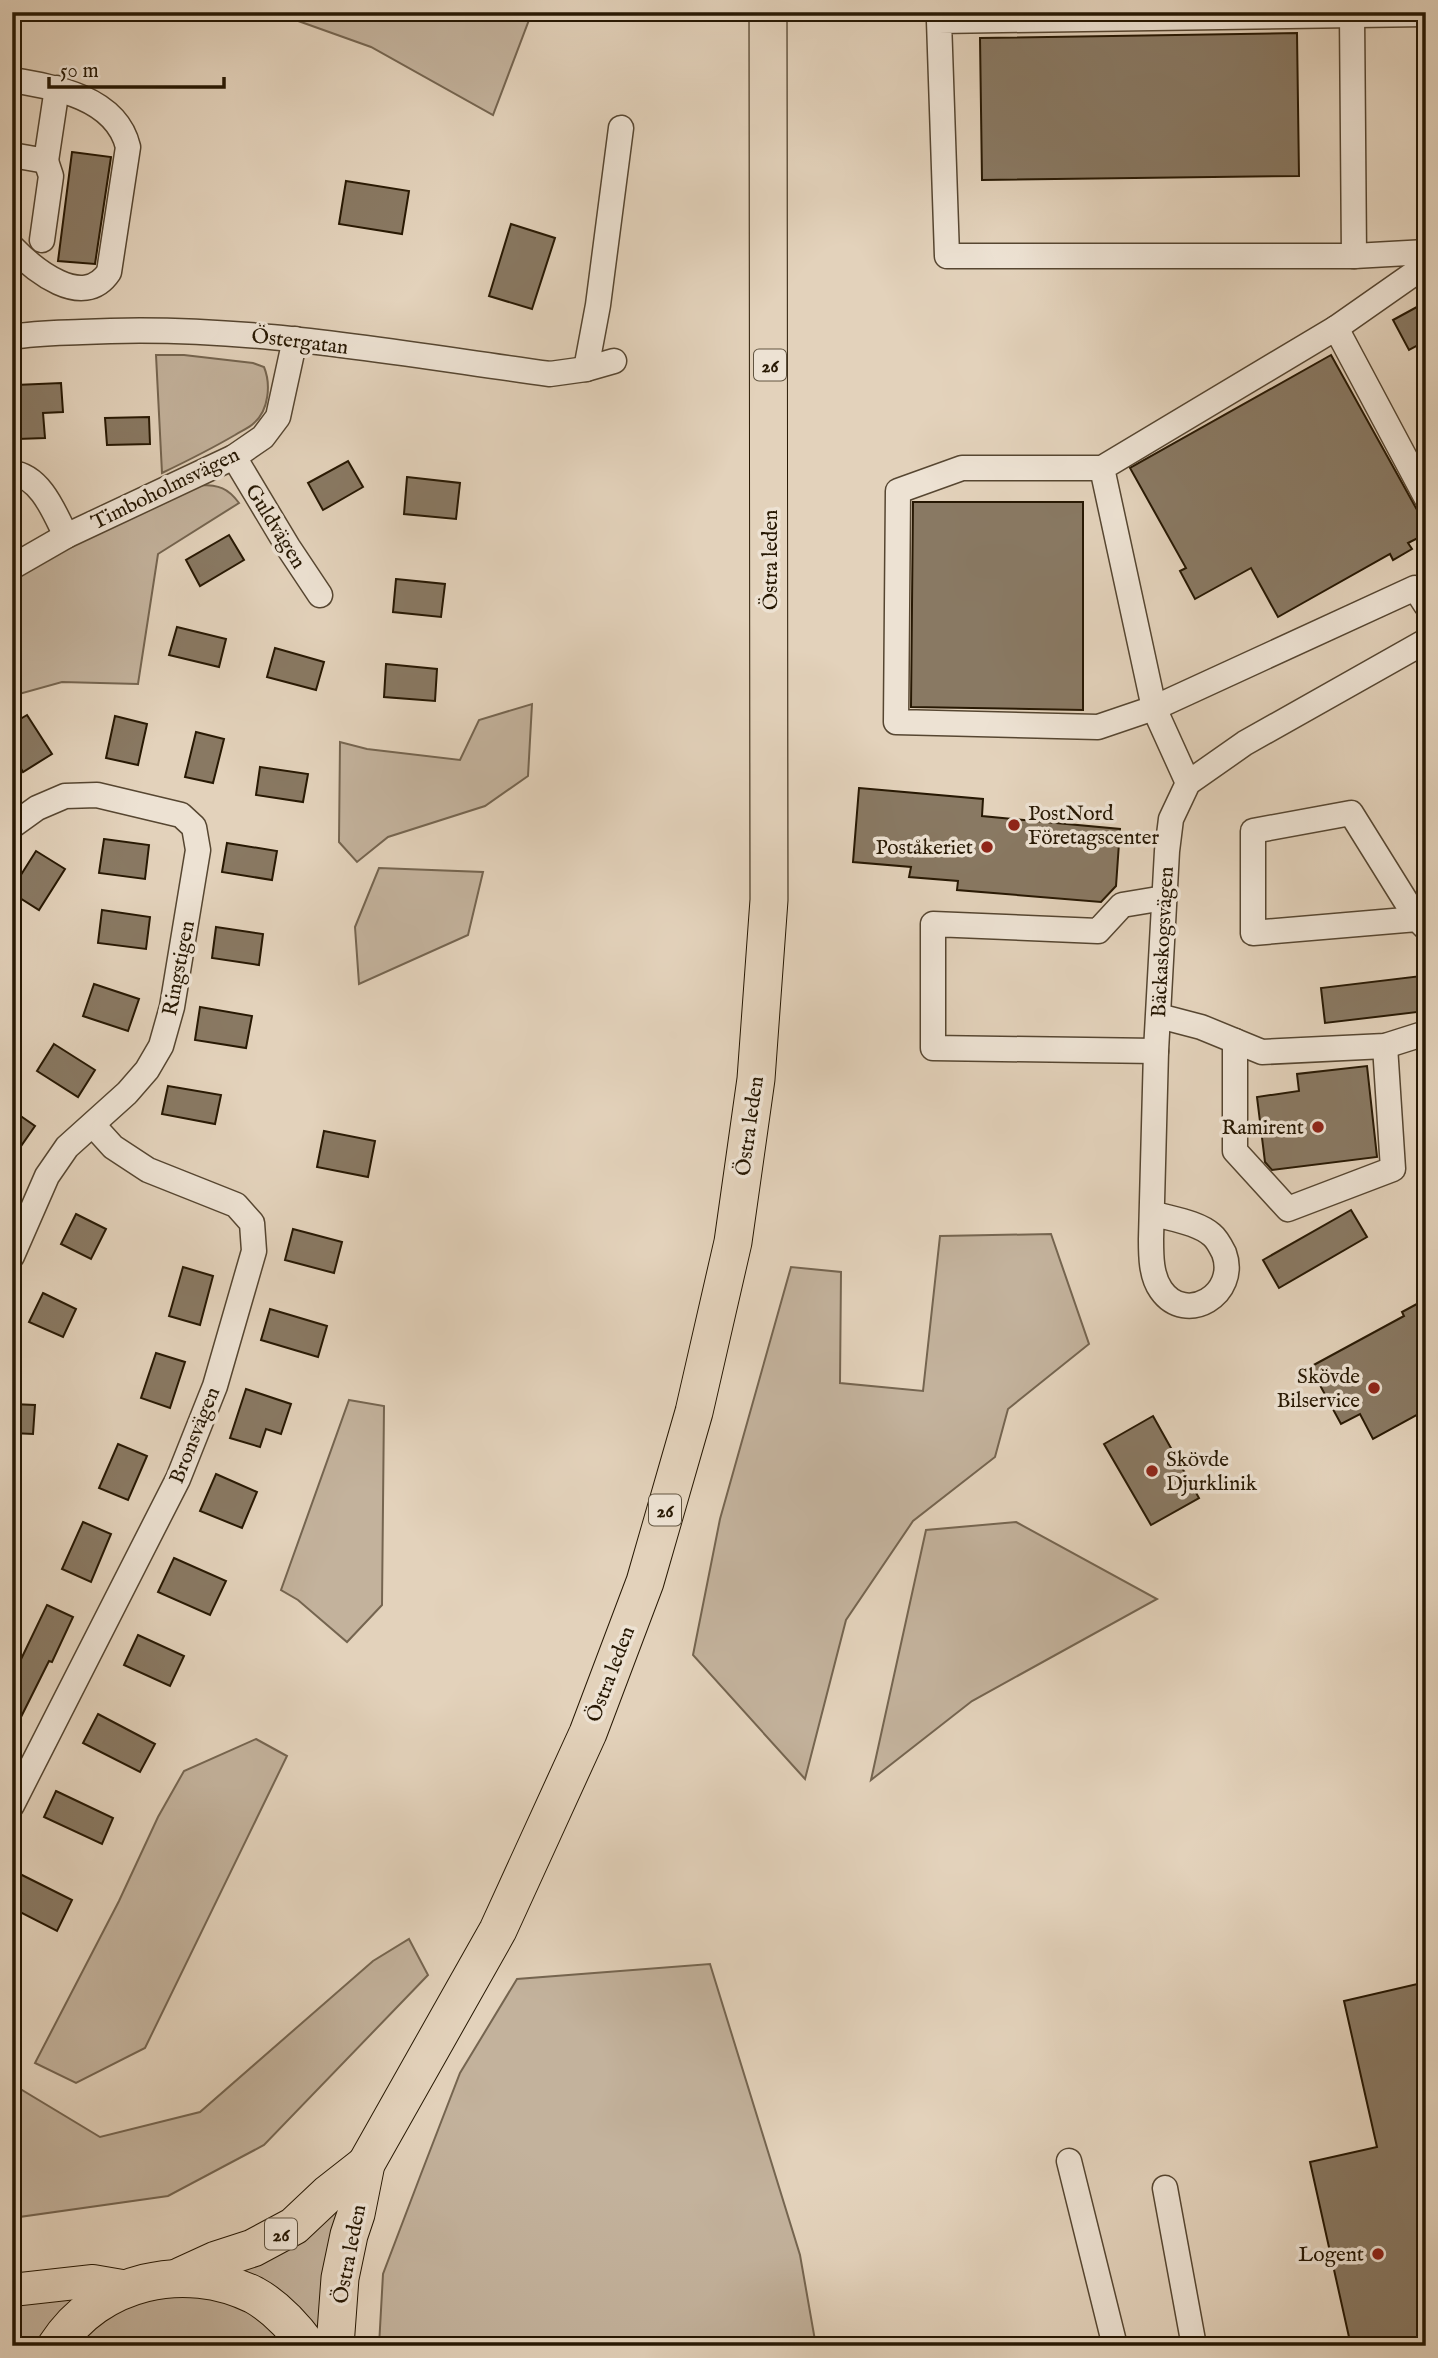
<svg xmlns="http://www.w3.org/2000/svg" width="1438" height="2358" font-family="'IM FELL English',serif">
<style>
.green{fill:#c3b29c;stroke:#756550;stroke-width:2}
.building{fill:#897963;stroke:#271803;stroke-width:2}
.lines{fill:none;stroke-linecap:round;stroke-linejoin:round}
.minor-casing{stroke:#564631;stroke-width:27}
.major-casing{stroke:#271803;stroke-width:34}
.highway-casing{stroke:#271803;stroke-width:39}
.minor{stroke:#ede2d3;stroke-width:24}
.major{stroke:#e3d2bb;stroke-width:32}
.highway{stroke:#e3d2bb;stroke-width:37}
.poi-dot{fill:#8f2418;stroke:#ede2d3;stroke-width:2.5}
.labels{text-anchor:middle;stroke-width:7;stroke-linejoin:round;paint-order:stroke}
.shield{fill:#ede2d3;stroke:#625541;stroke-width:2}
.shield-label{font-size:19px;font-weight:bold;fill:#271803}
.street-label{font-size:21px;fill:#271803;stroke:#ede2d3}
.poi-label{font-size:21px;fill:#271803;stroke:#ede2d3;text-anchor:end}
</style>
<rect width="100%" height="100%" fill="#e3d2bb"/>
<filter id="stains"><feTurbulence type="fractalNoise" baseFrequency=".00286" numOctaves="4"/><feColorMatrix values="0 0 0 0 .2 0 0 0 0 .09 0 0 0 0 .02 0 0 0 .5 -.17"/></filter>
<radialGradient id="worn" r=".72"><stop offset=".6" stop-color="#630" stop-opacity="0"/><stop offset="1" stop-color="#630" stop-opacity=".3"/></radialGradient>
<!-- green -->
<g class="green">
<polygon points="273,12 532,12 493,115 371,47"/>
<path d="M156,355H184L253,363L264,367C271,384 269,410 254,423C249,428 241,431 235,435C211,449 187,461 162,473Z"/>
<path d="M200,485C219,485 228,488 239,503L158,554L138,684L62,682L12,696V578L104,525Z"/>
<polygon points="532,704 528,776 485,806 388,837 357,862 339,842 340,742 367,749 460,760 479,720"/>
<polygon points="379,868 483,872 468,935 359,984 355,927"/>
<polygon points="1051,1234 1089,1344 1008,1409 995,1457 913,1521 846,1620 805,1779 693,1655 720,1519 791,1267 841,1272 840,1383 923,1391 940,1236"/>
<polygon points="349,1400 384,1406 382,1605 347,1642 298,1600 281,1590"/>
<polygon points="1016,1522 1157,1599 972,1701 871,1780 926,1530"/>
<polygon points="256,1739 287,1756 145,2048 76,2083 35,2063 119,1901 158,1817 184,1771"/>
<polygon points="409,1939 428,1975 264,2145 168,2196 12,2218 12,2084 100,2137 200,2112 373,1961"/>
<polygon points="710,1964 800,2255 816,2346 379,2346 383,2274 421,2174 460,2073 517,1979"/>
<polygon points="340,2204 323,2346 215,2270"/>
<polygon points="95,2290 44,2346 12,2346 12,2299"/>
<polygon points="193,2290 238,2301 291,2346 71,2346 105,2313 147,2294"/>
</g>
<!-- building -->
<g class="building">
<polygon points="1297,33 1299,176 982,180 980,38"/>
<polygon points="72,152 111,157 95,264 58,261"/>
<polygon points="346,181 409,191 402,234 339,224"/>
<polygon points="511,224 555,238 532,309 489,296"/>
<polygon points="1426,302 1426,341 1409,350 1393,320"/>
<polygon points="1331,355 1426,526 1426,534 1408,543 1412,549 1393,560 1390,554 1278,617 1251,568 1195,599 1180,571 1186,568 1130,468"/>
<polygon points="61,383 63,412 43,413 45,438 18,439 16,385"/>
<polygon points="149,417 150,444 107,445 105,418"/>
<polygon points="348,461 363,487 323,510 308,483"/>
<polygon points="407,477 460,483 456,519 404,514"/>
<polygon points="913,502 1083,502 1083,710 911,707"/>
<polygon points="229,535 244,560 200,586 186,560"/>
<polygon points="396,579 445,584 441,617 393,612"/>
<polygon points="177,627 226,639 219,667 169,655"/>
<polygon points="275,648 324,662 316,690 267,677"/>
<polygon points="386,664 437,669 435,701 384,697"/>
<polygon points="27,715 52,754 23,772 12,754 12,724"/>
<polygon points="115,716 147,724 138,765 106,758"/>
<polygon points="196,732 224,739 213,783 185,777"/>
<polygon points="260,767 308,774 303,802 256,795"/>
<polygon points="859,788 983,799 982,816 1120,829 1116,886 1101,902 957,890 958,881 909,877 911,867 853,862"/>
<polygon points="104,839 149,845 145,879 99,873"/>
<polygon points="227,843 277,851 272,880 222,872"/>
<polygon points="36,851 65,869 39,910 12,893 12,889"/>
<polygon points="102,910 150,917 146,949 98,943"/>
<polygon points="216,927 263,934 259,965 212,958"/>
<polygon points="1421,976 1426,1011 1325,1023 1321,988"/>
<polygon points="94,984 139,999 128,1031 83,1016"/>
<polygon points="200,1007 252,1016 246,1048 195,1040"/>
<polygon points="54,1044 95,1070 78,1097 37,1071"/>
<polygon points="1367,1066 1377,1157 1272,1170 1265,1162 1257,1097 1299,1091 1297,1074"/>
<polygon points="168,1086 221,1095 215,1124 162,1114"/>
<polygon points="12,1110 35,1126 12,1159"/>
<polygon points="324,1131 375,1141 368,1177 317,1167"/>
<polygon points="1351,1210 1367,1237 1279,1288 1263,1260"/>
<polygon points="76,1214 106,1229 91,1259 61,1244"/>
<polygon points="293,1229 342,1242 334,1273 285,1260"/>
<polygon points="183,1267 213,1276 200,1325 169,1316"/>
<polygon points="43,1293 76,1309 63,1337 29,1322"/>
<polygon points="1426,1299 1426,1410 1373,1439 1360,1414 1341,1424 1310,1367 1404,1316 1402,1312"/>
<polygon points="270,1309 327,1326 318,1357 261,1340"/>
<polygon points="156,1353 185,1362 170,1408 141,1398"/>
<polygon points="246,1389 291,1404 281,1434 266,1429 260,1447 230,1438"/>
<polygon points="12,1404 35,1405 33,1434 12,1433"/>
<polygon points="1153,1416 1199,1498 1151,1525 1104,1444"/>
<polygon points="118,1444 147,1456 128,1500 99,1488"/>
<polygon points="216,1474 257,1492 242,1528 200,1511"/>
<polygon points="83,1522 111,1534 91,1582 62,1569"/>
<polygon points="174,1558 226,1581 210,1615 158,1592"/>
<polygon points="47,1605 73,1617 52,1662 49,1661 12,1735 12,1678"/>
<polygon points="138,1635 184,1656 170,1686 124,1665"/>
<polygon points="98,1714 155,1744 140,1772 83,1743"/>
<polygon points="56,1791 113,1818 102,1844 44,1817"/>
<polygon points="12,1870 72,1900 57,1931 12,1908"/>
<polygon points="1426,1982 1426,2346 1351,2346 1310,2162 1377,2147 1344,2001"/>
</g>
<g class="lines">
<!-- minor casing -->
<g class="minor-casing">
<g id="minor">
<polyline points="1426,14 939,21 947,256 1354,256 1426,252"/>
<polyline points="1352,15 1354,256"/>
<path d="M12,80C54,87 116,97 128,147L109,272C83,311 33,269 12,247"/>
<polyline points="12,155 46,161 57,88"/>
<polyline points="42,240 51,176 46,161"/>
<polyline points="1336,328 1426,265"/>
<path d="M12,337C35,333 58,333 82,332C238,323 395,353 550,374L586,369L614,361"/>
<polyline points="586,369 598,305 621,128"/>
<polyline points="234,457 288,547 320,595"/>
<polyline points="1102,468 1154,708 1098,727 896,722 898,491 962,468 1102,468 1336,328 1426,497"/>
<path d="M12,473C41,476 55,514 66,536"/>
<polyline points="12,567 66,536 234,457 263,437 278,417 295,339"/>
<polyline points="1188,783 1154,708 1415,588 1426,605"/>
<polyline points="12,826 37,808 65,796 97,795 181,815 194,827 198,850 172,1007 161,1046 147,1070 127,1093 67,1147 47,1176 12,1256"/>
<polyline points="1417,919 1253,933 1253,831 1351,813 1417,919 1426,928"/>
<polyline points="1159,1016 1201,1027 1262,1052 1385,1046 1426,1033"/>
<polyline points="1235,1041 1235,1151 1288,1209 1393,1169 1385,1046"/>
<polyline points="1156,1051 933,1048 933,924 1098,931 1122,905 1164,898"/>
<path d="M1152,1213C1171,1219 1197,1222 1212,1235C1217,1239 1221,1247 1224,1253C1239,1294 1186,1326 1161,1290C1151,1276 1151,1256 1151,1239L1156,1051L1167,851L1171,819L1188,783L1245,743L1426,641"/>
<polyline points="12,1805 178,1479 215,1386 254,1251 252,1223 236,1205 148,1170 113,1147 93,1125"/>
<polyline points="1069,2161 1115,2346"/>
<polyline points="1165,2188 1194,2346"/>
</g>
</g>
<!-- major casing -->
<g class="major-casing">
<polyline id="major" points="12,2290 93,2281 128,2287"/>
</g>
<!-- highway casing -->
<g class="highway-casing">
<g id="highway">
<polyline points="181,2276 216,2260 253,2248 294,2226 329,2193 366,2164"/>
<path d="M56,2346C98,2280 185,2261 254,2295C276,2307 293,2326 308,2346"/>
<polyline points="335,2346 340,2278 349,2235 356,2214 366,2164 498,1930 588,1733 645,1582 694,1412 733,1242 756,1079 769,900 768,12"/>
</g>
</g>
<!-- minor -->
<use href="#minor" class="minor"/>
<!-- major -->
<use href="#major" class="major"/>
<!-- highway -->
<use href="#highway" class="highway"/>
</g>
<!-- markers -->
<g class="poi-dot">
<circle cx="1014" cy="825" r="7"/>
<circle cx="987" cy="847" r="7"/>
<circle cx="1318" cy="1127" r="7"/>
<circle cx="1374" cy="1388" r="7"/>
<circle cx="1152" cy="1471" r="7"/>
<circle cx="1378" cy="2254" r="7"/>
</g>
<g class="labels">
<!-- shield labels -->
<g class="shield">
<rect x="754" y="349.5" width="32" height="31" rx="5"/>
<rect x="649" y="1494.5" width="32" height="31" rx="5"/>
<rect x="265" y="2218.5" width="32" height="31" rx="5"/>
</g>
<g class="shield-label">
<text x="770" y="372">26</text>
<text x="665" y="1517">26</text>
<text x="281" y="2241">26</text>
</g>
<!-- street labels -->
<g class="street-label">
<text transform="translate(300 341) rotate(7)" y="7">Östergatan</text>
<text transform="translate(165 488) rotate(-26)" y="7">Timboholmsvägen</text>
<text transform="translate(276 526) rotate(58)" y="7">Guldvägen</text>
<text transform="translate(770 560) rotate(-90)" y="7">Östra leden</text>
<text transform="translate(1162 942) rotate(-87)" y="7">Bäckaskogsvägen</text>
<text transform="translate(178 968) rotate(-79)" y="7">Ringstigen</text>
<text transform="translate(749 1126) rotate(-82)" y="7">Östra leden</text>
<text transform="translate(194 1435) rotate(-68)" y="7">Bronsvägen</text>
<text transform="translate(610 1674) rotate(-69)" y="7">Östra leden</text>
<text transform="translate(349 2254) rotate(-79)" y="7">Östra leden</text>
</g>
<!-- poi labels -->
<g class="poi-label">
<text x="1028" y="820" text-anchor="start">PostNord<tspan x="1028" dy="24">Företagscenter</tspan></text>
<text x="973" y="854">Poståkeriet</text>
<text x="1304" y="1134">Ramirent</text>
<text x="1360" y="1383">Skövde<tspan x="1360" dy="24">Bilservice</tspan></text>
<text x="1166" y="1466" text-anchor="start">Skövde<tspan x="1166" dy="24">Djurklinik</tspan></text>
<text x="1364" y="2261">Logent</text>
</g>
</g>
<!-- margin -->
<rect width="1438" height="2358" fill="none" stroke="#e3d2bb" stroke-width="42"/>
<rect x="14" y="14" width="1410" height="2330" fill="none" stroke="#271803" stroke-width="3.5"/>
<rect x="21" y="21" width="1396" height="2316" fill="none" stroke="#271803" stroke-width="2"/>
<!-- scale -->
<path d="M49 77v10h175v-10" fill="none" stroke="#271803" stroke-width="3.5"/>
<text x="60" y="77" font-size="21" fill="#271803" stroke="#ede2d3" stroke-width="5" paint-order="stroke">50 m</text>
<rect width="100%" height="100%" filter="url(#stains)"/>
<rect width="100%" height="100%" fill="url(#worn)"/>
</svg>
